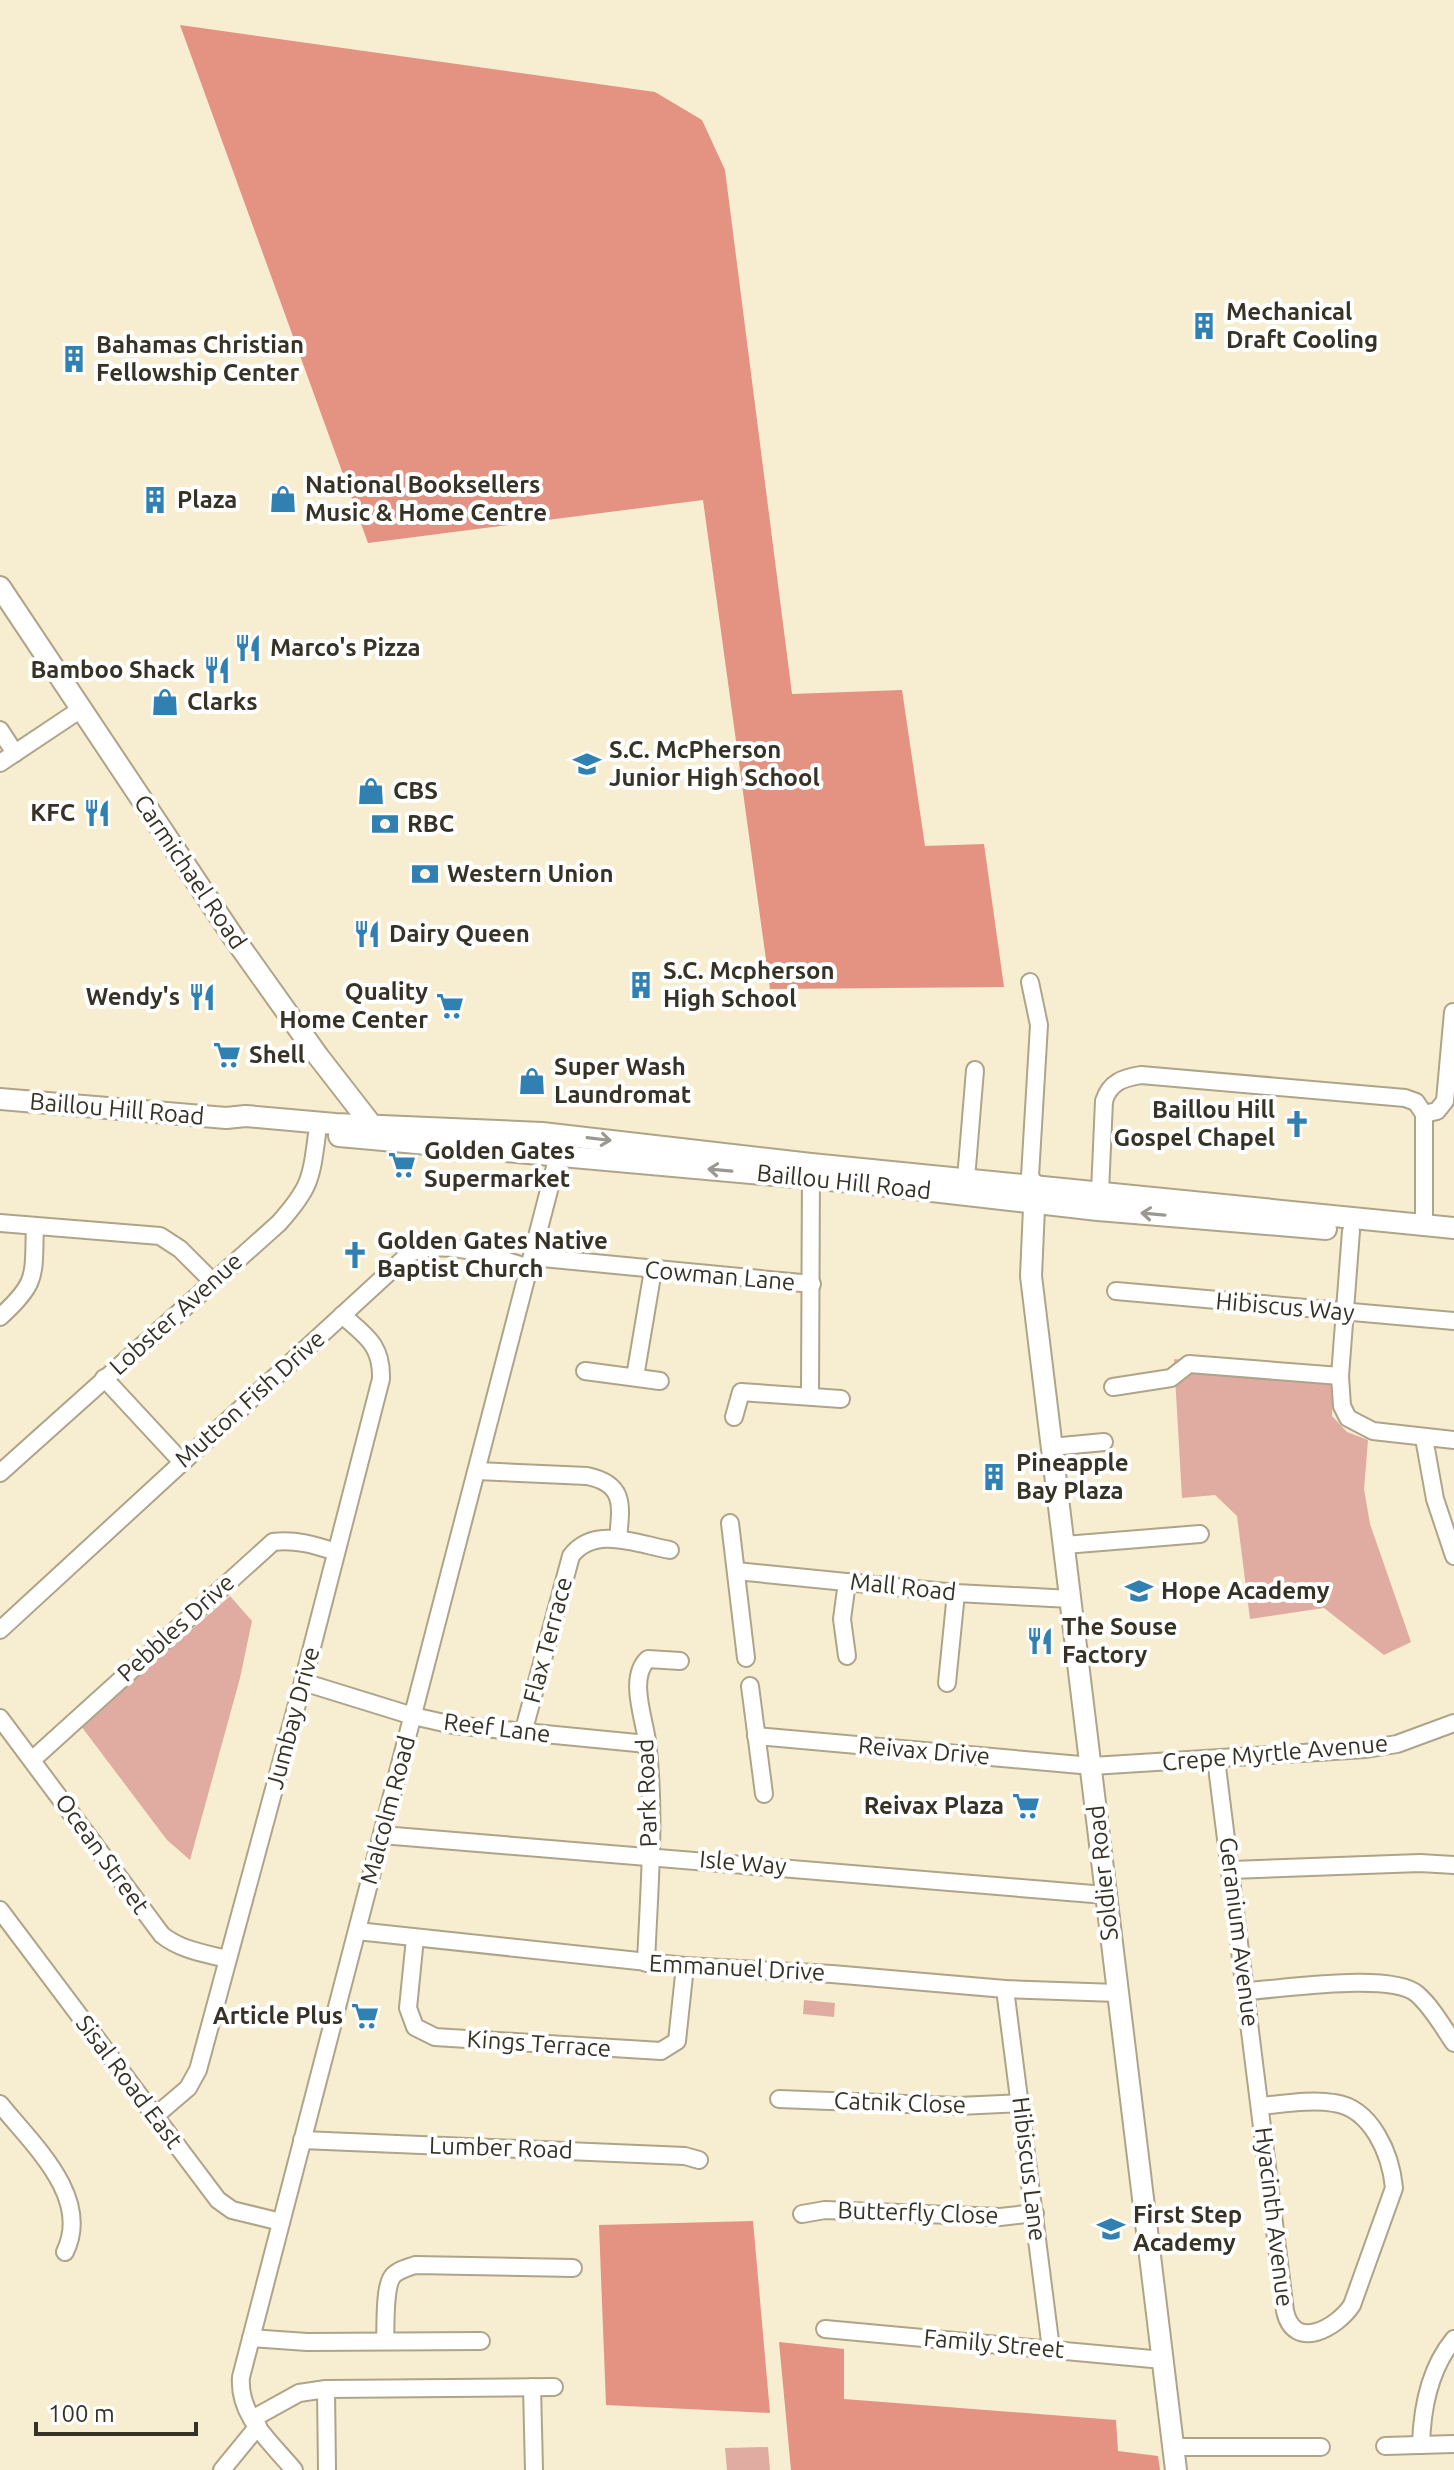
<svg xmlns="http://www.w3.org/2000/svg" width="1454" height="2470" font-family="Ubuntu,sans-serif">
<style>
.green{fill:#e0aca2}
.forest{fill:#e49282}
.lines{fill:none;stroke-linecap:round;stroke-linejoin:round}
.minor-casing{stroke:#aea489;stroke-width:20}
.major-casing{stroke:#aea489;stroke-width:24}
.minor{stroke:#fff;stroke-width:16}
.major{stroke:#fff;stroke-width:20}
.oneway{stroke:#9a9892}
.labels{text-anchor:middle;stroke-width:8;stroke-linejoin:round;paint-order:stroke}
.poi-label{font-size:24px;font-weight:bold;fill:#363226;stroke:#fff;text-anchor:start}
.street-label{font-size:24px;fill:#363226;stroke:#fff}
</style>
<rect width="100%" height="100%" fill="#f7edd0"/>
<!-- green -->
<g class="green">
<polygon points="1174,1359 1334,1374 1332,1416 1347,1432 1368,1440 1364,1489 1370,1524 1411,1642 1384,1655 1324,1608 1250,1619 1237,1516 1215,1495 1182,1498"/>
<polygon points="230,1596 252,1621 240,1678 190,1860 167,1840 81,1726"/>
<polygon points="804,2000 835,2003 834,2017 803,2014"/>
<polygon points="768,2447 770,2470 727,2470 725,2448"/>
</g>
<!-- forest -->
<g class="forest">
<polygon points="180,25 655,92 702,120 725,170 792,694 902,690 925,846 984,844 1004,987 770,989 703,500 368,543"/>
<polygon points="753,2221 770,2413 606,2405 599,2225"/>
<polygon points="779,2342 844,2349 844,2399 1116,2420 1118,2451 1158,2456 1160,2470 791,2470"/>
</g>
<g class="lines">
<!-- minor casing -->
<g class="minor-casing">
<g id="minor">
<polyline points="0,730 15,753"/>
<polyline points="0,763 81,709"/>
<polyline points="1030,982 1039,1025 1030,1176 1035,1185"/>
<polyline points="1424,1114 1437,1111 1445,1101 1453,1012"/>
<polyline points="966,1179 975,1070"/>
<path d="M1100,1192L1104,1101C1110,1082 1123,1078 1141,1075L1405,1098L1416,1102L1424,1114V1225"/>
<polyline points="0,1223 160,1236 180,1249 212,1281"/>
<polyline points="1351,1231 1340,1376 1342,1406 1348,1418 1373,1431 1454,1440"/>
<polyline points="532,1257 812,1284"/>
<polyline points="1116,1291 1454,1321"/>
<path d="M0,1317C39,1282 33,1275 35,1226"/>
<polyline points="585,1371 660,1381"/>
<polyline points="635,1377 653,1270"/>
<polyline points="104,1378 181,1461"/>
<polyline points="1113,1387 1171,1378 1189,1364 1340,1376"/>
<polyline points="810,1396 811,1169"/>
<polyline points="734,1417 741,1392 841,1399"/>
<polyline points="1424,1438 1435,1499 1454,1556"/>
<polyline points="1051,1447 1104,1442"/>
<path d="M477,1471L587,1476C626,1484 621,1506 618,1539"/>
<path d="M0,1473L279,1223C310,1188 311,1180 317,1134"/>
<polyline points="730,1523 746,1658"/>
<polyline points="1065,1545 1200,1534"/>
<polyline points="736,1571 956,1593 1071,1599"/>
<path d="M0,1630L410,1253C448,1238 492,1257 530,1268"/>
<polyline points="847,1656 842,1619 847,1582"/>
<polyline points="303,1682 413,1716 453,1725 647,1744"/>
<polyline points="947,1683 956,1593"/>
<polyline points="750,1686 764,1794"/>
<path d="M0,1718L162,1935C181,1950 203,1953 227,1959"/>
<path d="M523,1733L571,1556C594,1525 637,1544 670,1550"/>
<polyline points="756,1736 1092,1766 1366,1749 1397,1744 1454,1723"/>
<path d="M1216,1759L1285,2311C1294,2352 1337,2328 1352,2305L1394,2188C1391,2155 1372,2108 1334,2103C1311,2099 1283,2104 1260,2106"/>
<path d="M32,1760L273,1542C295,1539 315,1545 336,1552"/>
<polyline points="382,1835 1105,1895"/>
<polyline points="1231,1870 1420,1863 1454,1865"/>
<polyline points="0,1910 218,2200 232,2210 281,2222"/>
<polyline points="357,1931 685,1966 832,1974 1005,1989 1117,1993"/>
<polyline points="415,1938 408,2008 415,2027 435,2037 661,2051 677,2041 685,1966"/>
<path d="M646,1963C649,1890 656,1814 647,1741C644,1718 628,1677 648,1659L680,1661"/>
<polyline points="1005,1989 1051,2349"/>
<path d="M1247,1991C1283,1989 1391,1972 1417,1994C1432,2007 1443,2027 1454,2043"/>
<polyline points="779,2099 958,2106 1021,2103"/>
<path d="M0,2104C32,2144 92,2197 65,2252"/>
<path d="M154,2117L188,2088L198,2070L303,1682L381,1379C382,1345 366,1336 342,1315"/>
<polyline points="302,2140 685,2156 699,2160"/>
<polyline points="802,2214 825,2210 1000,2217 1035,2213"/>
<polyline points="825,2329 1163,2360"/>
<polyline points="251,2338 307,2342 481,2341"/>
<path d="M385,2341C386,2326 384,2289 392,2277C397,2270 407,2268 415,2265L573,2268"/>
<polyline points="532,2387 534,2470"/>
<polyline points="326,2389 327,2470"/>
<polyline points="252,2419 299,2393 326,2389 554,2387"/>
<path d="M1421,2445C1422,2408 1430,2368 1454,2339"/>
<polyline points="1385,2446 1454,2444"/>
<polyline points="1174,2447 1321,2447"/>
<polyline points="222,2470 258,2426"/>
<path d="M294,2470C270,2441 238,2416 241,2377L561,1144"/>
</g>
</g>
<!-- major casing -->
<g class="major-casing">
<g id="major">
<polyline points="0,587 234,938 318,1056 377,1132"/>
<polyline points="0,1099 226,1118 246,1116 335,1124 542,1133 811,1164 1454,1228"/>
<polyline points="339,1136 862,1183 1098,1210 1326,1229"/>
<polyline points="1035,1185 1031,1276 1176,2470"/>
</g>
</g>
<!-- minor -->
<use href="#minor" class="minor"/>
<!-- major -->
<use href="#major" class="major"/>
</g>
<!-- one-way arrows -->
<defs><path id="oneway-shaft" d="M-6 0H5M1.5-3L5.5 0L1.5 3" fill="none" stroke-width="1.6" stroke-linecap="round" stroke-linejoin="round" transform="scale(2)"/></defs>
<g class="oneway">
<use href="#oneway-shaft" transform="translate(599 1139) rotate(7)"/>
<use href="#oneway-shaft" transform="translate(720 1170) rotate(-175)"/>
<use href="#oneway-shaft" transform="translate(1153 1214) rotate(-175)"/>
</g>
<!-- icons -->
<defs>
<g id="building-bare" transform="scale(2.16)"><path d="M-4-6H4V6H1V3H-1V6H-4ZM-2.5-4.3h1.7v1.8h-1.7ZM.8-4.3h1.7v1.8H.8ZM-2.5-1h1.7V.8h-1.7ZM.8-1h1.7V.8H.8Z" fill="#3080b2" stroke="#fff" stroke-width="2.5" paint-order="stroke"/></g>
<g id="shop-bare" transform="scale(2.16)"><path d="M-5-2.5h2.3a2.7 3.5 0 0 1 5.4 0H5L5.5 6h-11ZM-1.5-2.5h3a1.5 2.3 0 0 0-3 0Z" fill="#3080b2" stroke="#fff" stroke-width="2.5" paint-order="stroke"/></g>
<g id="restaurant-bare" transform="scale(2.16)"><path d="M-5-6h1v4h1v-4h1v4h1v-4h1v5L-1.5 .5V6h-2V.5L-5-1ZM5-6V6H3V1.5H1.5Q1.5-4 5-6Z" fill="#3080b2" stroke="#fff" stroke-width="2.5" paint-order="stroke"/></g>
<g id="school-bare" transform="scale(2.16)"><path d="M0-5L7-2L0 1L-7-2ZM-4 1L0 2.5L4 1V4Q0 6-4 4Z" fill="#3080b2" stroke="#fff" stroke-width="2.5" paint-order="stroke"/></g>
<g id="bank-bare" transform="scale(2.16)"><path d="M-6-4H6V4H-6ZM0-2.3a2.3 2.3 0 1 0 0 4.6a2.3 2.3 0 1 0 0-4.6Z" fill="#3080b2" stroke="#fff" stroke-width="2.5" paint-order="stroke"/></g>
<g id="supermarket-bare" transform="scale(2.16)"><path d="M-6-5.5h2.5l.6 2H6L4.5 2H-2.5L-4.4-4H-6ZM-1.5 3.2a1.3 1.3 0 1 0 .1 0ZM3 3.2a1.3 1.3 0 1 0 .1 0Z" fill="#3080b2" stroke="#fff" stroke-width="2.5" paint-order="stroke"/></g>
<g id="church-bare" transform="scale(2.16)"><path d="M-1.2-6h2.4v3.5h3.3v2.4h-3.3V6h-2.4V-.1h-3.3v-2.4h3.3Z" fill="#3080b2" stroke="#fff" stroke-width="2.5" paint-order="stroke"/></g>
</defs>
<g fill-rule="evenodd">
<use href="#building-bare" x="1204" y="326"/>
<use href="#building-bare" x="74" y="359"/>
<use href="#shop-bare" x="283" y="499"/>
<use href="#building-bare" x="155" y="500"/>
<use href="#restaurant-bare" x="248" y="648"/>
<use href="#restaurant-bare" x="217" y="670"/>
<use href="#shop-bare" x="165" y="702"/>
<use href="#school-bare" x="587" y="764"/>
<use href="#shop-bare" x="371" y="791"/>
<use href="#restaurant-bare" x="97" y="813"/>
<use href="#bank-bare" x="385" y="824"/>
<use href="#bank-bare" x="425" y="874"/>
<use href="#restaurant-bare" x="367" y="934"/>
<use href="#building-bare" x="641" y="985"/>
<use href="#restaurant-bare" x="202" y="997"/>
<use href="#supermarket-bare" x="450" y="1006"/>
<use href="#supermarket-bare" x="227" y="1055"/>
<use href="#shop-bare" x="532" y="1081"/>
<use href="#church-bare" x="1297" y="1124"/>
<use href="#supermarket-bare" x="402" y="1165"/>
<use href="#church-bare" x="355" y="1255"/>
<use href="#building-bare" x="994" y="1477"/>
<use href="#school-bare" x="1139" y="1591"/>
<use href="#restaurant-bare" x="1040" y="1641"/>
<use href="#supermarket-bare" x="1026" y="1806"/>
<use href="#supermarket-bare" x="365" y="2016"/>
<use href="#school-bare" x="1111" y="2229"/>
</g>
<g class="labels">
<!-- poi labels -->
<g class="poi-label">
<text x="1226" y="320">Mechanical<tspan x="1226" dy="28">Draft Cooling</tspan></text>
<text x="96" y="353">Bahamas Christian<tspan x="96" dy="28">Fellowship Center</tspan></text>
<text x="305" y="493">National Booksellers<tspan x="305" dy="28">Music &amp; Home Centre</tspan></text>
<text x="177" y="508">Plaza</text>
<text x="270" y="656">Marco's Pizza</text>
<text x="195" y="678" text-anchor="end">Bamboo Shack</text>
<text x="187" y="710">Clarks</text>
<text x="609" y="758">S.C. McPherson<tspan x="609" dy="28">Junior High School</tspan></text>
<text x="393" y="799">CBS</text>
<text x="75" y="821" text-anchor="end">KFC</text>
<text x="407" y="832">RBC</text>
<text x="447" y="882">Western Union</text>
<text x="389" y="942">Dairy Queen</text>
<text x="663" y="979">S.C. Mcpherson<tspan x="663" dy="28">High School</tspan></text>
<text x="428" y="1000" text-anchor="end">Quality<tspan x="428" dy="28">Home Center</tspan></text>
<text x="180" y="1005" text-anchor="end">Wendy's</text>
<text x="249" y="1063">Shell</text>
<text x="554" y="1075">Super Wash<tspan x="554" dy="28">Laundromat</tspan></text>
<text x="1275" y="1118" text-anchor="end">Baillou Hill<tspan x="1275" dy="28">Gospel Chapel</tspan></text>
<text x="424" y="1159">Golden Gates<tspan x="424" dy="28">Supermarket</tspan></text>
<text x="377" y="1249">Golden Gates Native<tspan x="377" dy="28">Baptist Church</tspan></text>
<text x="1016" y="1471">Pineapple<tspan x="1016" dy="28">Bay Plaza</tspan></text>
<text x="1161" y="1599">Hope Academy</text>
<text x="1062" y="1635">The Souse<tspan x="1062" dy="28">Factory</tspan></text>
<text x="1004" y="1814" text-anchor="end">Reivax Plaza</text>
<text x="343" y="2024" text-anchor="end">Article Plus</text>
<text x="1133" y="2223">First Step<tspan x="1133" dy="28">Academy</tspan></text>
</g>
<!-- street labels -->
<g class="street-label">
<text transform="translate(190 872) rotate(56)" y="8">Carmichael Road</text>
<text transform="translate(117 1109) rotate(5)" y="8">Baillou Hill Road</text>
<text transform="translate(844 1182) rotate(6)" y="8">Baillou Hill Road</text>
<text transform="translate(720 1276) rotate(5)" y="8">Cowman Lane</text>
<text transform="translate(1285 1307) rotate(5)" y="8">Hibiscus Way</text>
<text transform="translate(176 1314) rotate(-42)" y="8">Lobster Avenue</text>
<text transform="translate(250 1399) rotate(-42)" y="8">Mutton Fish Drive</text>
<text transform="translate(903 1587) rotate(6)" y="8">Mall Road</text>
<text transform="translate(176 1628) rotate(-42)" y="8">Pebbles Drive</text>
<text transform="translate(548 1640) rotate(-75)" y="8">Flax Terrace</text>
<text transform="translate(293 1718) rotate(-75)" y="8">Jumbay Drive</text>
<text transform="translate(497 1728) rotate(7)" y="8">Reef Lane</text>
<text transform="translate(924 1751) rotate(5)" y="8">Reivax Drive</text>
<text transform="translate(1275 1753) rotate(-5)" y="8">Crepe Myrtle Avenue</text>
<text transform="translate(647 1793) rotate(-92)" y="8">Park Road</text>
<text transform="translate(388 1810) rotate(-75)" y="8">Malcolm Road</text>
<text transform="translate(102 1854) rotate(54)" y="8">Ocean Street</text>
<text transform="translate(743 1863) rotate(5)" y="8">Isle Way</text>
<text transform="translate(1103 1873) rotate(-96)" y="8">Soldier Road</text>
<text transform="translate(1239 1932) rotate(83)" y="8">Geranium Avenue</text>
<text transform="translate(737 1968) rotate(3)" y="8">Emmanuel Drive</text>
<text transform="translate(539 2044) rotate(4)" y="8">Kings Terrace</text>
<text transform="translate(129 2082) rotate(53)" y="8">Sisal Road East</text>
<text transform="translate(900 2103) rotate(2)" y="8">Catnik Close</text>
<text transform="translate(501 2148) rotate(2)" y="8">Lumber Road</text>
<text transform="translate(1029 2169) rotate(83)" y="8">Hibiscus Lane</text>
<text transform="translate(918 2213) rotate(2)" y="8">Butterfly Close</text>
<text transform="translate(1274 2217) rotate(83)" y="8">Hyacinth Avenue</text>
<text transform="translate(994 2344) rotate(5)" y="8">Family Street</text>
</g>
</g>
<!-- scale -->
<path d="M36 2422v12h160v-12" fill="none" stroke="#363226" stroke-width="4"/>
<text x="48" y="2422" font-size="24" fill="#363226" stroke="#ffffff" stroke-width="6" paint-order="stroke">100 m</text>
</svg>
